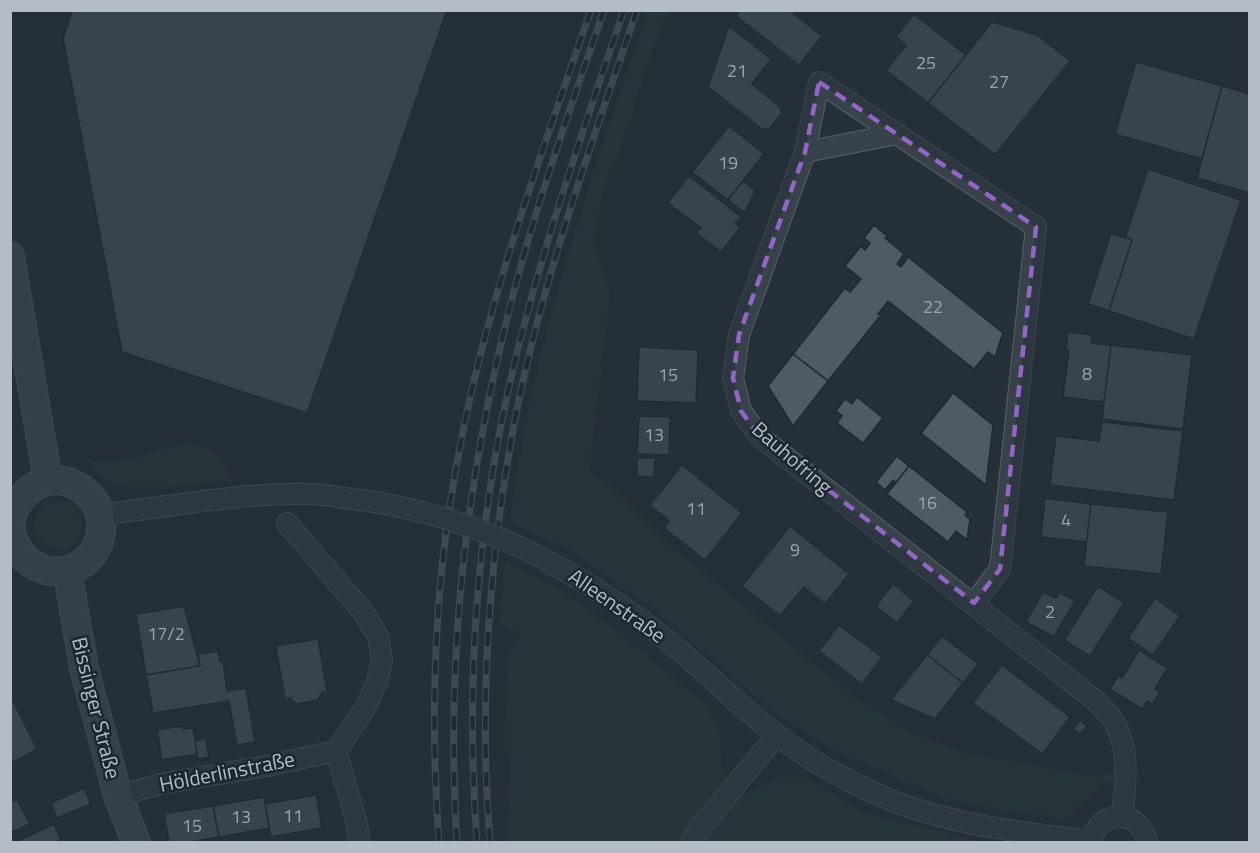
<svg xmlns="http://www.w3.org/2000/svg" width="1260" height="853" font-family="'Titillium Web',sans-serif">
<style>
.green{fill:#263c3b}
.building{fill:#4e5b65;stroke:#1f2932;stroke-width:1.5}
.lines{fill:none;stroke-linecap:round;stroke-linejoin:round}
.minor-casing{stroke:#566069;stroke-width:22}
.secondary-casing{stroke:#566069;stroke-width:30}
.minor{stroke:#38424b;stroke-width:20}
.secondary{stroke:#47525d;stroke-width:27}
.rail-casing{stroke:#5a6772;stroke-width:7}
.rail{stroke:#1d2730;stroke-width:4.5;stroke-dasharray:14;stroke-linecap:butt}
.minor-bridge-casing{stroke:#566069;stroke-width:22;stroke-linecap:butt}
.minor-bridge{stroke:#38424b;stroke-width:20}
.marked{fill:none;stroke:#9266c2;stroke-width:4.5;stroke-dasharray:12 8;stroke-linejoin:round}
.labels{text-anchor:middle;stroke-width:5;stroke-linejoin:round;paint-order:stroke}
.number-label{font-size:18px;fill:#9aa4ae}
.street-label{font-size:21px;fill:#b4bdc6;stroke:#1d2730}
</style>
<rect width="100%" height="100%" fill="#25303a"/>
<!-- green -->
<g class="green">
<path d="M648,11H667C659,37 647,62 639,89C635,102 633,116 628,129C613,170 595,198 596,244C597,261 607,276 610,293L589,471L618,492L655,532L853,696L908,731L962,752L1091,776L1118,771V781L1102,783L1067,819L997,809L944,798L837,752L776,714L656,611L574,553L510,522C517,471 525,420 537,370C566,248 608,129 648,11Z"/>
<path d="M188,443C216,447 219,457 232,480C205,483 125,495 103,479C96,474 91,463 86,457C119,471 155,448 188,443Z"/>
<circle cx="58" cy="525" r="24"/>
<polygon points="505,561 556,586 609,625 705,703 722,737 721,767 746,795 779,777 806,776 864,813 983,842 507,842 510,756 505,755 508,655 521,633 499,622"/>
</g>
<!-- building -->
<g class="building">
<polygon points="73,10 447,10 307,413 122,352 63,38"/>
<polygon points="740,10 789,10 822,36 799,65 736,16"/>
<polygon points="914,14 966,55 928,103 886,70 906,45 896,37"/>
<polygon points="992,22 1037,35 1070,61 995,155 928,103"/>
<polygon points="729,26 771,59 752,84 779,106 782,113 769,129 762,129 708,87"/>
<polygon points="1136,62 1222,86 1202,159 1115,134"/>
<polygon points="1222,86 1250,94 1250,193 1197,178"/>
<polygon points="729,126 764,154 728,200 692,172"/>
<polygon points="1148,169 1241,200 1194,339 1109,311 1132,240 1125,238"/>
<polygon points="689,176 741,217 735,224 740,228 721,252 696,233 701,228 668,203"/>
<polygon points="743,181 755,191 745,213 728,200"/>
<polygon points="874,225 887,236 885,238 904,254 897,264 901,267 908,257 1003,333 995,357 988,352 974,369 888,301 878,314 881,315 828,381 793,354 845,288 850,292 861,279 845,266 861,246 865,250 870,243 864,238"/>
<polygon points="1111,233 1132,240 1109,311 1088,304"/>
<polygon points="1068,332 1092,335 1091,343 1111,345 1104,402 1063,397 1069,351 1066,351"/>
<polygon points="1111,345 1192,355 1183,429 1102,419"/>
<polygon points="639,347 698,350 696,403 637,401"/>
<polygon points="793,354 828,381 793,426 768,386"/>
<polygon points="953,393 993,425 986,485 921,433"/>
<polygon points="857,397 883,418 863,443 837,423 842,416 836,411 845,399 852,404"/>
<polygon points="639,416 670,417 669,455 637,454"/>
<polygon points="1102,422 1183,431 1174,500 1050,485 1056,436 1099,441"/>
<polygon points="897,456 909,466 896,483 893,480 885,490 876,482"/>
<polygon points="637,458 655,458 654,477 637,476"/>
<polygon points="682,465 742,513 705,560 664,528 669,521 650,505"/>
<polygon points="909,466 967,512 965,515 970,519 967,540 956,531 948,542 887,494"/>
<polygon points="1045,498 1091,504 1087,542 1041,537"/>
<polygon points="1091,504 1168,512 1161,574 1084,566"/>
<polygon points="790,526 849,574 825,604 804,587 780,616 742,586"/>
<polygon points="893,584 914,601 897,623 876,606"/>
<polygon points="1098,586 1124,603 1090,656 1064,640"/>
<polygon points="1043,592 1056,598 1059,592 1075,601 1054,637 1026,622"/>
<polygon points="1155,598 1180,616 1153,655 1128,638"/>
<polygon points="184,606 200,666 146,675 136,614"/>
<polygon points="839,625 882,657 862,684 819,651"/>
<polygon points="942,636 978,664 963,683 927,655"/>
<polygon points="318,639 327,692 322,692 318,700 296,704 291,698 285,699 276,646"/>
<polygon points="1139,650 1167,668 1155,689 1160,692 1152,704 1147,701 1142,709 1110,689 1118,676 1122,678"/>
<polygon points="218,651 220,662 223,662 227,691 246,688 255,742 237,745 229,701 153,713 146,675 200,666 198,654"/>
<polygon points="927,655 963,683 935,719 891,700"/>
<polygon points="1002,665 1070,717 1042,754 973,703"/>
<polygon points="10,695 37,749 10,764"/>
<polygon points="1080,720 1087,726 1080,734 1073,729"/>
<polygon points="182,726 183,729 193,728 198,754 162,760 157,730"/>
<polygon points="206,739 209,757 198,759 195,741"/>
<polygon points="84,788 91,804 57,818 51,803"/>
<polygon points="316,795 322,828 271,837 265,804"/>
<polygon points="264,797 269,828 219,837 213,806"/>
<polygon points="17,799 30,824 10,833 10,802"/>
<polygon points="213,806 219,837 190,842 169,842 164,814"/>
<polygon points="54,824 61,840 55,842 16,842"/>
</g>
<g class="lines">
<!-- minor casing -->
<g class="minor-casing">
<g id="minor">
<polyline points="805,152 897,134"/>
<polyline points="100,515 204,501"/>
<polyline points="287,523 364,613 378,636 382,660 377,682 366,707 336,751"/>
<path d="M528,551C575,575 618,601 659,634C700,665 736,704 777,735C805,757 838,776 870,791C939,824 1018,832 1092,841"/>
<path d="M974,603L1000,569L1036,227L819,82L805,152L739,335L733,378L741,411L759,436L1096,701C1101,706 1107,712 1112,719C1131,748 1126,784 1122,817"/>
<polyline points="118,796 160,784 267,766 336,751 355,816 360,842"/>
<polyline points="691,842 699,829 777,735"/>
<path d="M1092,842C1098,808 1140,808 1147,842"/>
</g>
</g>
<!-- secondary casing -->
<g class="secondary-casing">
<g id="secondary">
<polyline points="10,256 48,481"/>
<path d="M10,525C14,493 46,469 77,486C89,493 99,504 101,518C108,579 24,594 10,529"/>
<polyline points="67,570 84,668 118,796 136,842"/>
</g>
</g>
<!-- minor -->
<use href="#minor" class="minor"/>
<!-- secondary -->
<use href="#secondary" class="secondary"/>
<!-- rail casing -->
<g class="rail-casing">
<g id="rail">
<path d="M439,842C429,706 435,566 463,431C492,287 543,149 591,10"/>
<path d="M457,842C445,657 467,470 514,291C539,196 572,103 604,10"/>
<path d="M477,842C465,684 477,520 514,365C543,245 584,127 624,10"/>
<path d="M490,842C479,708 488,574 511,441C537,294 589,151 637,10"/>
</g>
</g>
<!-- rail -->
<use href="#rail" class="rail"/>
<!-- minor-bridge casing -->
<g class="minor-bridge-casing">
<path id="minor-bridge" d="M204,501C239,497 273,493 309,494C321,494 333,496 345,498C409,505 470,523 528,551"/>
</g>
<!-- minor-bridge -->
<use href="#minor-bridge" class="minor-bridge"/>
</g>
<!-- marked area -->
<path d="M0 0H1260V853H0ZM819,82L1036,227L1000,569L974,603L759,436L741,411L733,378L739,335L805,152Z" fill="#25303a" fill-opacity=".55" fill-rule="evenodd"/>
<path class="marked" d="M819,82L1036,227L1000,569L974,603L759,436L741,411L733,378L739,335L805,152Z"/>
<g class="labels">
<!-- number labels -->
<g class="number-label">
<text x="926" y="69">25</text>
<text x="737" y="77">21</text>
<text x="999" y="88">27</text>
<text x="728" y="169">19</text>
<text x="933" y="313">22</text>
<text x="1087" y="380">8</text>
<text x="668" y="381">15</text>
<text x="654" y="441">13</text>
<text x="927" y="509">16</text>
<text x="696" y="515">11</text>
<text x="1066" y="526">4</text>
<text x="795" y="556">9</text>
<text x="1050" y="618">2</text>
<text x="166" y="640">17/2</text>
<text x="293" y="822">11</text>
<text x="241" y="823">13</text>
<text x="192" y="832">15</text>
</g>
<!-- street labels -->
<g class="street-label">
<text transform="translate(792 458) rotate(41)" y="7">Bauhofring</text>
<text transform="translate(617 606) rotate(35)" y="7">Alleenstraße</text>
<text transform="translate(96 708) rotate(76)" y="7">Bissinger Straße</text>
<text transform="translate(227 772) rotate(-11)" y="7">Hölderlinstraße</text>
</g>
</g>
<!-- border -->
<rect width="1260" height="853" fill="none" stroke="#b4bdc6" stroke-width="24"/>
</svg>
